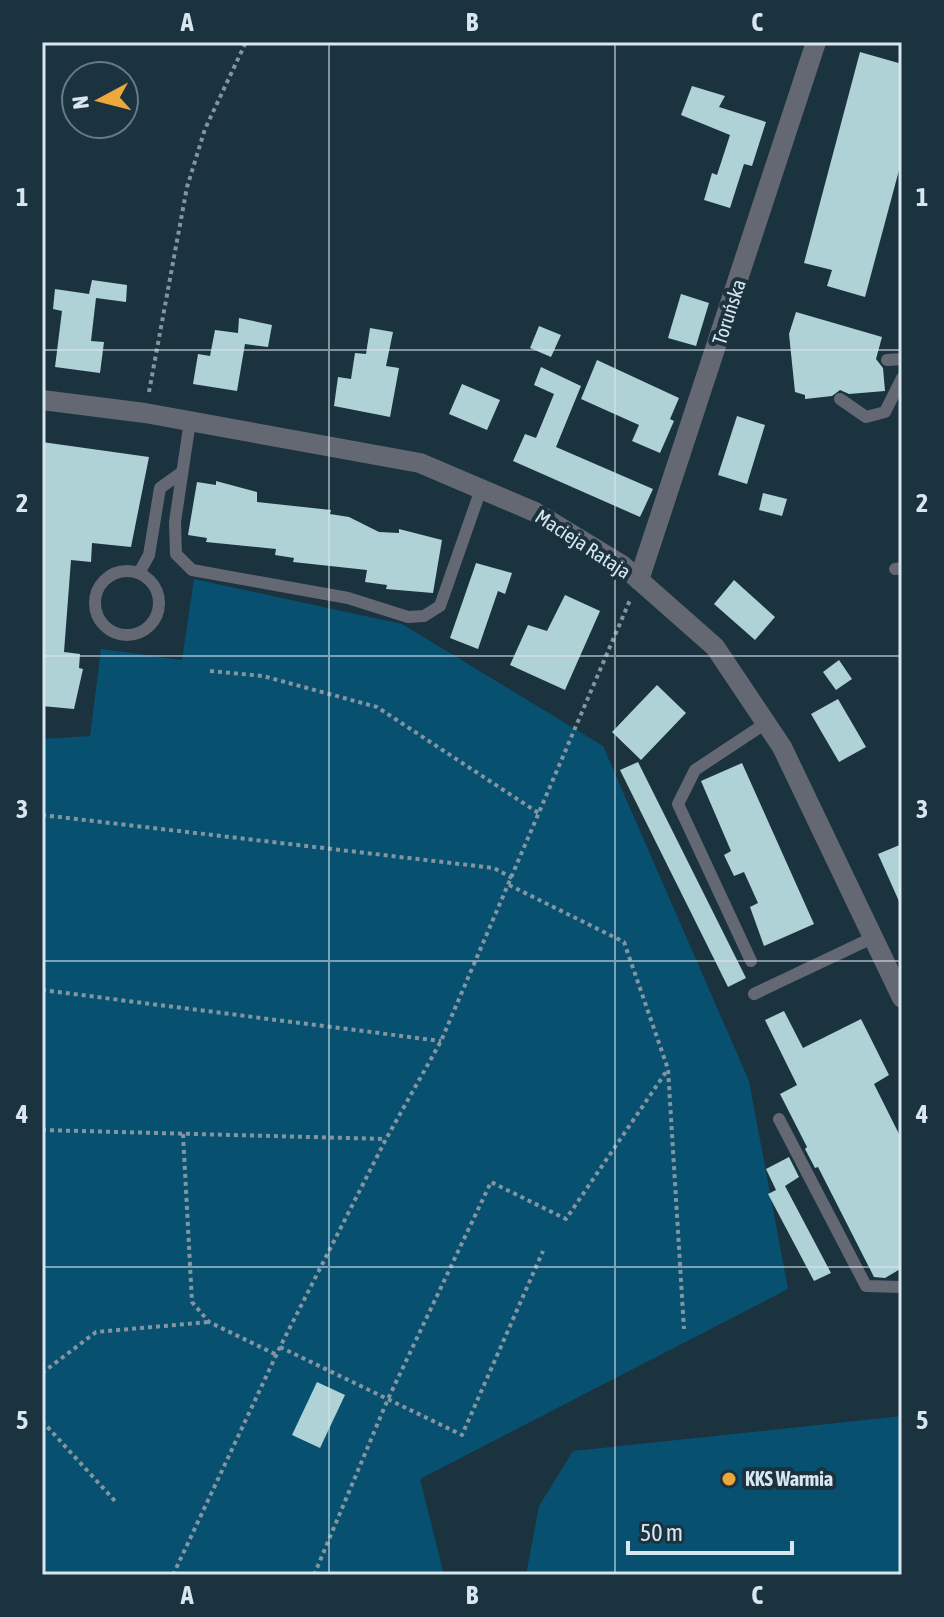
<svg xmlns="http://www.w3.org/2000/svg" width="944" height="1617" font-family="'Asap Condensed',sans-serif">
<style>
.garden{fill:#075070}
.building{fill:#aed2d5}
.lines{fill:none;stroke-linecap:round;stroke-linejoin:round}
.path{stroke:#8395a0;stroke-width:4;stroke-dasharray:4 4;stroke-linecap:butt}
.lane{stroke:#646873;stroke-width:12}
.street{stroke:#646873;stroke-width:20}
.grid{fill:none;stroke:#d8e6ef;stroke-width:2;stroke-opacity:0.55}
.poi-dot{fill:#eda83b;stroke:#1b323f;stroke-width:3}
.labels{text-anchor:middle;stroke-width:8;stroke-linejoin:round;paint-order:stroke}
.street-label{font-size:20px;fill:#d8e6ef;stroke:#1b323f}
.poi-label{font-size:20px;font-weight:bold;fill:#d8e6ef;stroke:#1b323f;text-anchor:start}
.neatline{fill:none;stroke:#d8e6ef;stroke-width:3}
.grid-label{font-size:26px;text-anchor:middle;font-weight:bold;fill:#d8e6ef}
</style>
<rect width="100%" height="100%" fill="#1b323f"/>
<!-- garden -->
<g class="garden">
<polygon points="194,579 402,624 603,746 749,1081 788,1289 420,1479 444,1575 42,1575 42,739 90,736 101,649 182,660"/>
<polygon points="902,1416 902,1575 526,1575 539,1506 573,1451"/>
</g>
<!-- building -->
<g class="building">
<polygon points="860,52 902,64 902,159 865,297 827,286 832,270 804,263"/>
<polygon points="692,86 725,96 719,107 766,122 752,166 744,164 730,208 704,200 712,173 717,175 730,135 681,115"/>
<polygon points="92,280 127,285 126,302 96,298 91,341 104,342 100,373 55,367 62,311 53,309 55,289 89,294"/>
<polygon points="681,294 709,303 696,346 668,338"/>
<polygon points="796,312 882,337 876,359 883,368 885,391 849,394 840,390 832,396 805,399 805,395 795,392 789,334"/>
<polygon points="239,318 272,325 268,347 245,344 237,391 193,384 198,354 210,356 215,330 238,333"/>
<polygon points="539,326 561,335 551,357 530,348"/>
<polygon points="370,328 393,332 386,366 399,368 390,417 334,406 338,377 351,379 355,353 366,354"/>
<polygon points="597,360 679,398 670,419 674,421 660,453 632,441 639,425 581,399"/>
<polygon points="541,367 581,386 556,447 653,489 640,517 513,461 525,434 536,438 554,394 534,385"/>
<polygon points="462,384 500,400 487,430 449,414"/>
<polygon points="737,416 765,425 747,484 718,475"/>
<polygon points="42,442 149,457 131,547 92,543 91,562 71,560 64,652 80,654 79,668 83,669 74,709 42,706"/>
<polygon points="216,481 257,492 257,502 331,510 330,514 349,517 379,532 399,533 399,529 442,540 433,593 386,589 387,585 365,582 367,570 293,562 294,558 275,555 276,549 206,542 207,538 188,535 197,482 216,485"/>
<polygon points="763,493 787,499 782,516 759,510"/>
<polygon points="476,563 512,573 505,594 498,591 478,649 450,638"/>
<polygon points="734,580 775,617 755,640 714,604"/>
<polygon points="565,595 600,611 565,690 510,665 528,625 547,631"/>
<polygon points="839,660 852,679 836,690 823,672"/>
<polygon points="657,685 686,713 641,760 612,732"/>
<polygon points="838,699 866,747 839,762 811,714"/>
<polygon points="638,762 746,978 728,987 620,770"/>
<polygon points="742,763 814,924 764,946 750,907 758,903 744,872 734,876 724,855 731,851 701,781"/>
<polygon points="902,844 902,908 878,854"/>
<polygon points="784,1011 803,1048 861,1019 889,1075 874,1084 902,1140 902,1268 885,1278 874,1277 818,1167 815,1168 805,1149 807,1147 780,1094 797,1085 765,1020"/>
<polygon points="789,1157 799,1177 785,1186 831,1273 814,1281 768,1194 776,1190 766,1169"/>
<polygon points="317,1382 345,1395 320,1448 292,1435"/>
</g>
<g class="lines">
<!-- path -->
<g class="path">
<polyline points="149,392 187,187 205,129 246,42"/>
<polyline points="210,671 263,676 377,707 540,814"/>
<polyline points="42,815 494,868 512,878"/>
<polyline points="509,885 624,942 668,1069 684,1329"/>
<polyline points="42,990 441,1041"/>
<polyline points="42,1130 386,1139"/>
<polyline points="183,1134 192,1302 209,1322 277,1355"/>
<polyline points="280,1347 462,1435 543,1251"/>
<polyline points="42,1373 96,1332 209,1322"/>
<polyline points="42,1421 115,1501"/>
<polyline points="173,1575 280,1347 386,1139 441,1041 630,600"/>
<polyline points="314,1575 388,1399 491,1182 566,1219 668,1069"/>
</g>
<!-- lane -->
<g class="lane">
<polyline points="887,360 902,359"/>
<polyline points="840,399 866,417 885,412 902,378"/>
<polyline points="190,421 175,522 176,554 192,570 348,598 408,617 424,616 440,606 481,489"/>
<polyline points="895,569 902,568"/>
<circle cx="127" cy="603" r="32"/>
<polyline points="139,573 149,555 160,488 181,473"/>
<polyline points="751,961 678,804 695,770 766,723"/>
<polyline points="754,994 872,938"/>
<polyline points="779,1119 866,1286 902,1287"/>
</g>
<!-- street -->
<g class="street">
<polyline points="42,400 145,413 420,463 535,512 622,565 715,647 782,747 902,998"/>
<polyline points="639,580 816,42"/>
</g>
</g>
<!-- grid -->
<path class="grid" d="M329,42V1575M615,42V1575M42,350H902M42,656H902M42,961H902M42,1267H902"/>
<!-- markers -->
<circle class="poi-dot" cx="729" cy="1479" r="8"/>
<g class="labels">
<!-- street labels -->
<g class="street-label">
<text transform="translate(729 312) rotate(-72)" y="7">Toruńska</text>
<text transform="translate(583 544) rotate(33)" y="7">Macieja Rataja</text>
</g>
<!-- poi labels -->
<g class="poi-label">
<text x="745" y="1486">KKS Warmia</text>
</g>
</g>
<!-- border -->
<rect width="944" height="1617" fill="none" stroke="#1b323f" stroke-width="88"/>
<!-- north arrow -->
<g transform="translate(100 100) rotate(263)"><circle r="38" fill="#1b323f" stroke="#677a85" stroke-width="2"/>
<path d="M0-6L14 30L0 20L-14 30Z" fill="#eda83b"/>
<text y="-12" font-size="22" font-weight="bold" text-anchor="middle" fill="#d8e6ef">N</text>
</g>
<!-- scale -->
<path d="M628 1541v12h164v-12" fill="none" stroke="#d8e6ef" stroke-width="4"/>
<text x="640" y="1541" font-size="24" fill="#d8e6ef" stroke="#1b323f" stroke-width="6" paint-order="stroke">50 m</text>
<rect x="44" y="44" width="856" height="1529" class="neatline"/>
<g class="grid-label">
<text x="187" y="31">A</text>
<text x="472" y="31">B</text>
<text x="757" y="31">C</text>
<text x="22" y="206">1</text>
<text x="922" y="206">1</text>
<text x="22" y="512">2</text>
<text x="922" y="512">2</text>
<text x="22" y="818">3</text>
<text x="922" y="818">3</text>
<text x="22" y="1123">4</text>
<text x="922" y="1123">4</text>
<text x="22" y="1429">5</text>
<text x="922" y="1429">5</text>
<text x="187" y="1604">A</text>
<text x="472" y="1604">B</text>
<text x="757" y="1604">C</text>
</g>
</svg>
